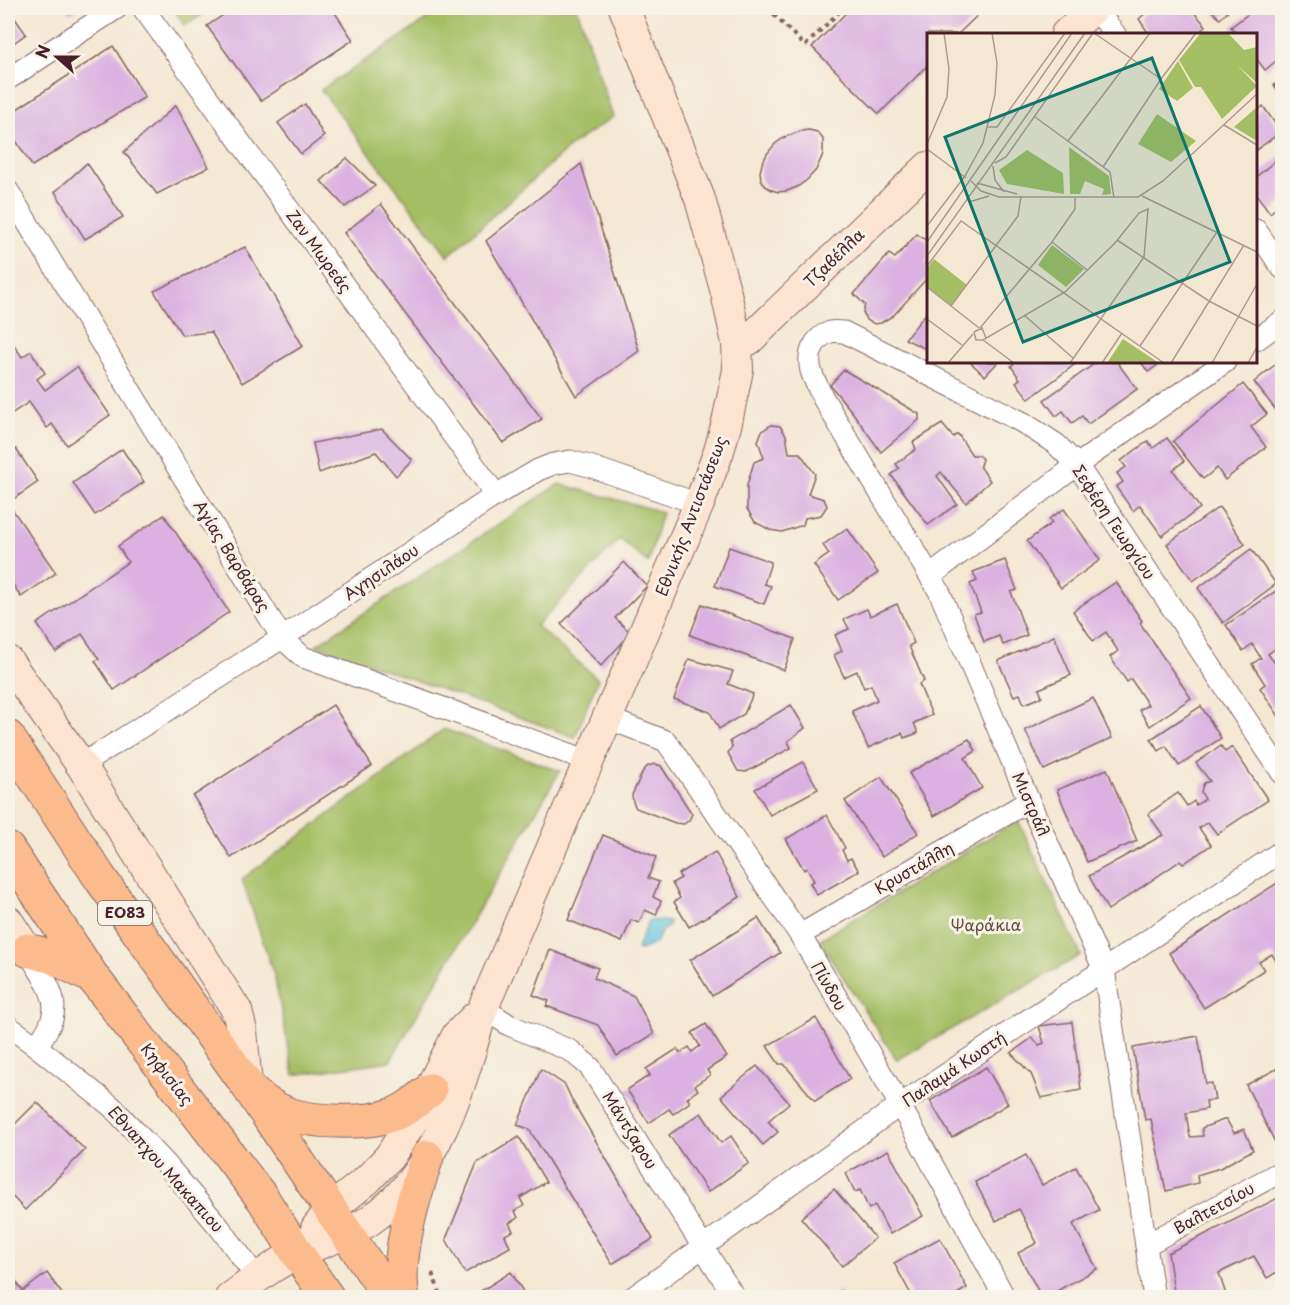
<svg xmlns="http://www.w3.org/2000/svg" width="1290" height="1305" font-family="'Playpen Sans',sans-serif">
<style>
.green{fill:#a4be64;stroke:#776e48;stroke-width:1.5}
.water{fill:#62c7df;stroke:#567385;stroke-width:1.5}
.building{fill:#dbb1e1}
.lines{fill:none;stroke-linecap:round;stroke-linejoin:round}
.street-casing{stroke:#866566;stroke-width:23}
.secondary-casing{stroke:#866566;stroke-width:32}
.primary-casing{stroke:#866566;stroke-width:35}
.path{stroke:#866566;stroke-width:4;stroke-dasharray:4.5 4.5;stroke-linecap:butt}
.street{stroke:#fff;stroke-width:21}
.secondary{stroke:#fde4d1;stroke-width:30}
.primary{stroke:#fbbb8d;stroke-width:33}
.labels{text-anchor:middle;stroke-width:6;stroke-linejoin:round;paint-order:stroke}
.shield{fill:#f7f3e8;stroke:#7e5f64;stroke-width:1.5}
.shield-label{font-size:15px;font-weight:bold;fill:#4a1f2b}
.street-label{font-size:16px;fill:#4a1f2b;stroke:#f7f3e8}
.park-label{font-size:16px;fill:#654f3c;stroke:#f7f3e8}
.inset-road{fill:none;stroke:#b09890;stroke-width:1.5}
.view{fill:#0f766e;fill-opacity:0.15;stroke:#0f766e;stroke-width:3}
.inset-edge{fill:none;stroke:#4a1f2b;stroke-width:3}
</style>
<rect width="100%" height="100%" fill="#f7f3e8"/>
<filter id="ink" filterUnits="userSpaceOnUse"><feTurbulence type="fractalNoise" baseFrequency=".0167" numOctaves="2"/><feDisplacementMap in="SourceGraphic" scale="12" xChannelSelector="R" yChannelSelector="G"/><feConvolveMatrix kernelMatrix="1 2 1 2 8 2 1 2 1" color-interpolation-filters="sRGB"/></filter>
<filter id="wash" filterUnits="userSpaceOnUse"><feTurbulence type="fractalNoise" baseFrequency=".008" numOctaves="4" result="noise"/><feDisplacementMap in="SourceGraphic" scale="24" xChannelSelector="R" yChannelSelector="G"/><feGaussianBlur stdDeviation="1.35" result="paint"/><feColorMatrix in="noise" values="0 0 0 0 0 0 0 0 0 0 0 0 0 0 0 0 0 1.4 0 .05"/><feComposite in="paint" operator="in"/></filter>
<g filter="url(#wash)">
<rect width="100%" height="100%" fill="#f4e8d3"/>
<!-- green -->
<g class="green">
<polygon points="173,8 212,8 185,26"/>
<polygon points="444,8 577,8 613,117 573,144 448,256 321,90"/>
<polygon points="559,484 662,512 648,563 620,539 536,626 598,679 575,737 316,645"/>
<polygon points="444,729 560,771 390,1061 294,1075 274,975 242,879"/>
<polygon points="1018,820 1081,955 897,1060 819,940"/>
</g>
<!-- water -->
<path class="water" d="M649,920C653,921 668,921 669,922C669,927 667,929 662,930L656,943L641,950L637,949Z"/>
<g id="blocks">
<!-- building -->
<g class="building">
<polygon points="65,8 80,8 70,14"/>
<polygon points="234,8 332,8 353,40 261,101 207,26"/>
<polygon points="851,8 985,8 958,34 928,34 928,65 879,114 812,47"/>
<polygon points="1151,8 1190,8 1206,26 1197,34 1149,34 1139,19"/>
<polygon points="1209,8 1231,8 1220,19"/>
<polygon points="1256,8 1274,8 1282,18 1282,56 1265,70 1256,58 1256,34 1236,34 1231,27"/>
<polygon points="14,17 26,34 8,47 8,21"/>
<polygon points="113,46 145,97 32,166 8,128 8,115"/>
<polygon points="8,47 14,57 8,62"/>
<polygon points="1282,78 1282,96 1274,85"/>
<polygon points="305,104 324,136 301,154 278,123"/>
<polygon points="176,105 209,167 157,194 124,152"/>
<polygon points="1263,106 1281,132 1256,150 1256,112"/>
<polygon points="809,130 817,132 823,139 823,154 816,170 807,180 797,187 787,191 778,192 772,190 765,186 761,179 760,172 762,164 767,154 775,144 785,137 801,131"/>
<polygon points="1282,155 1282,203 1270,213 1256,194 1256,177"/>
<polygon points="347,158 375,186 345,207 321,181"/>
<polygon points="87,163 123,217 85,239 55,192"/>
<polygon points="581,164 639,351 576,396 486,241"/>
<polygon points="381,204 542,419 503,443 344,233"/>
<polygon points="917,234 928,242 928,259 925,263 928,266 928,277 894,315 881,323 875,324 866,320 863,312 865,305 854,294 889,254 895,258"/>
<polygon points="245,247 303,346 242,383 211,332 182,335 154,291"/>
<polygon points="928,311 928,350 905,339"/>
<polygon points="8,336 22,357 31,351 45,373 37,379 45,390 77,367 110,415 67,445 52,424 47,428 29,402 8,416"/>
<polygon points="1282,359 1282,418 1254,382"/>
<polygon points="970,362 998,362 985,376"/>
<polygon points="1017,362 1078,362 1029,399 1016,382 1020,379 1011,366"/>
<polygon points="1097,362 1117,362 1137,389 1088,424 1082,416 1072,423 1063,411 1056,416 1044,400"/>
<polygon points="1141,362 1162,362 1148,372"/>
<polygon points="844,370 919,414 919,420 881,452 853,413 830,385"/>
<polygon points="1243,384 1267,414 1251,427 1266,447 1225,480 1217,468 1203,479 1173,441"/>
<polygon points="942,424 953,437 958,434 972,455 979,455 982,459 980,466 990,481 966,503 941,472 937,476 957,504 928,525 891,475 899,468 896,464 916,449 913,442"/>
<polygon points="771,425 780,426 786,435 789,453 800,453 815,474 808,494 824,499 827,506 821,515 805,518 803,525 782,532 770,530 755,522 747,509 747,485 754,462 764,458 758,441 762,431"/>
<polygon points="382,429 412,460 396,476 376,452 319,473 313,443"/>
<polygon points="1167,438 1184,461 1173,470 1200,508 1162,536 1140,505 1133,511 1116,487 1123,482 1117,473 1126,467 1121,461 1148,441 1153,448"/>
<polygon points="16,449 38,482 8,503 56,573 21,597 8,577 8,454"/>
<polygon points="122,449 144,482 95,515 73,483"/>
<polygon points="1219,507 1245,544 1193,581 1167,544"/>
<polygon points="1064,509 1100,560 1061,588 1027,541 1052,523 1049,519"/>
<polygon points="164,515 229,612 114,690 95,661 99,659 82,634 56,652 37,624 128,562 118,546"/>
<polygon points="847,528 878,573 838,600 814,565 829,554 823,545"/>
<polygon points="729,547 771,562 764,584 771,586 764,604 715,586"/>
<polygon points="1251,549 1276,584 1223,623 1198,588"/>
<polygon points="1005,560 1017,590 1011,592 1027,635 1003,645 999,636 984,642 974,614 981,612 970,584 977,581 973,572"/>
<polygon points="624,562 647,586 615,618 631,633 601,666 561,624"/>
<polygon points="1116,582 1142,621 1140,623 1191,698 1150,726 1139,710 1148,705 1131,679 1127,682 1110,657 1118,651 1106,632 1093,641 1073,611"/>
<polygon points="1282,587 1282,644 1268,654 1274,662 1282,657 1282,721 1260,688 1265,684 1252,664 1261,658 1252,644 1243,651 1226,625"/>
<polygon points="702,604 795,639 784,670 690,635"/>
<polygon points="897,604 914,643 909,646 924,681 919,684 932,715 914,723 918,733 904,738 902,733 868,748 852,711 877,700 871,685 864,688 857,671 844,677 834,655 842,651 835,635 849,629 844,619 867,609 870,616"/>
<polygon points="1054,636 1071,675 1039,689 1042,697 1024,704 1020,694 1014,696 998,661"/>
<polygon points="689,659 733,671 728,684 753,694 744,714 719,729 710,712 674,699"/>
<polygon points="1093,698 1112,738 1044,770 1025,730"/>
<polygon points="333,705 372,766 231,858 193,796"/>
<polygon points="791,705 805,728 788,741 791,748 746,772 738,771 728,753 732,747 730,741"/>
<polygon points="1201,706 1221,738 1179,766 1166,746 1159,751 1151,739"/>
<polygon points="969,739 976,751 965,758 982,788 934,816 909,773"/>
<polygon points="1221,746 1225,752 1232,747 1268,800 1217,834 1208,822 1199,828 1211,845 1183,864 1180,861 1108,910 1089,876 1163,835 1148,814 1178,793 1187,806 1194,801 1196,805 1205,799 1201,792 1202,788 1204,783 1210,781 1196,763"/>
<polygon points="803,762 818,789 770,815 755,789"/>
<polygon points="655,764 661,766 692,814 689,820 684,824 675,823 636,808 633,802 632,795 643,771 648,766"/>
<polygon points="1107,769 1137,841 1087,862 1057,790"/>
<polygon points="881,777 918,833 882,857 845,801"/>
<polygon points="827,815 845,848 842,850 847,860 851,858 859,871 817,895 810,883 814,881 807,868 804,870 786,839"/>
<polygon points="603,835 656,857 648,878 659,882 653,897 661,901 656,915 645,910 639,923 631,920 622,942 568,920"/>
<polygon points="715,852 740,897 689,927 674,902 680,898 672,883 681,878 678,874"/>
<polygon points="1282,880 1282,964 1279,966 1272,954 1259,962 1264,970 1204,1008 1169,953"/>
<polygon points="758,918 780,953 712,996 690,960"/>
<polygon points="550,950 598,968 594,978 634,996 654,1034 617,1056 598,1025 546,1006 549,1001 533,995"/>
<polygon points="816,1018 850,1079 815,1101 784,1064 779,1064 767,1046"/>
<polygon points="1072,1022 1081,1090 1041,1098 1031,1074 1011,1053 1032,1038 1039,1045 1044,1043 1039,1026"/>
<polygon points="706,1024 727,1057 707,1070 710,1075 695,1085 698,1090 687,1098 690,1102 673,1114 669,1109 649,1123 627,1090 650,1075 646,1069 677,1049 680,1053 689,1047 692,1052 700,1046 692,1033"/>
<polygon points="1198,1036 1206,1084 1212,1083 1215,1100 1206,1101 1207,1109 1186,1113 1190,1137 1203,1136 1202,1128 1226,1119 1234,1133 1244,1129 1253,1150 1220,1168 1197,1175 1198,1183 1166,1191 1151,1119 1145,1120 1133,1048"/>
<polygon points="757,1066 789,1103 768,1121 778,1132 763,1145 721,1096"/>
<polygon points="1282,1066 1282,1141 1276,1144 1246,1085"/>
<polygon points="986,1067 1008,1104 952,1138 930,1101"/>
<polygon points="541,1069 565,1085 573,1102 653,1239 612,1264 529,1129 517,1125"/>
<polygon points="37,1102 85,1150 25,1210 8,1192 8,1131"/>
<polygon points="701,1113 721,1143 731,1136 749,1163 708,1192 669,1135"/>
<polygon points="519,1137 546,1182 520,1198 524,1206 515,1211 518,1218 509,1223 513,1231 505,1235 510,1247 465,1273 446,1239 477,1163"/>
<polygon points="888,1150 923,1216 890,1234 875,1205 869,1209 860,1190 855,1192 846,1173"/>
<polygon points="1026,1155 1042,1185 1076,1167 1099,1210 1073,1224 1097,1269 1044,1298 1042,1298 1018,1253 1037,1243 1019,1209 996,1221 975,1182"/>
<polygon points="834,1189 875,1238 842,1266 801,1218"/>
<polygon points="1282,1196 1282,1269 1267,1278 1254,1256 1219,1273 1227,1298 1175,1298 1168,1253"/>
<polygon points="940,1238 967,1288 950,1298 913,1298 894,1263"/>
<polygon points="511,1272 527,1298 485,1298 481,1291"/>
<polygon points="47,1273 65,1298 8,1298 8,1284 14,1279 23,1291"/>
<polygon points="840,1291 844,1298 831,1298"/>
</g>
</g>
</g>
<g filter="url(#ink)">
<use href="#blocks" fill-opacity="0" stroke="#866566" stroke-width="1.5"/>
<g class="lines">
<!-- street casing -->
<g class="street-casing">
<g id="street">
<polyline points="143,8 496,495"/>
<polyline points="1095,8 1115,34"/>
<polyline points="8,79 117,8"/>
<polyline points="8,191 282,638 303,657 589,761"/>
<polyline points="1256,230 1282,268"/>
<polyline points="1256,340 1282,321"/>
<polyline points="930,576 1077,465 1225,362"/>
<polyline points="607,718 666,741 800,935 900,1105 1005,1298"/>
<polyline points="81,765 282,638 496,495 538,470 553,464 570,461 589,466 699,504"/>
<polyline points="800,935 1029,801"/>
<path d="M27,950C49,988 70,1006 36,1046"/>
<polyline points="483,1008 509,1025 571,1051 590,1067 735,1298"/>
<polyline points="8,1026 36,1046 111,1106 166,1164 220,1228 257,1278"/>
<polyline points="1146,1245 1282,1171"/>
<polyline points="632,1298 900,1105 1282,851"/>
<path d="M1154,1298L1104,970L1029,801L939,591L823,398C819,389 814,380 811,371C807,355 813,338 830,332C834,331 840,332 844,332L1022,422L1056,444L1077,465L1282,773"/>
</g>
</g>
<!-- secondary casing -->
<g class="secondary-casing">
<g id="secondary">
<polyline points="1066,34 1094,8"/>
<polyline points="737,343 749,340 928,167"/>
<polyline points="8,661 81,765 237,1011 242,1031 247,1085"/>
<polyline points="8,921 27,950"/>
<polyline points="316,1228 331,1209 368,1179 389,1157 417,1114 457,1035 475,1017"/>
<path d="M230,1298C252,1282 274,1264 299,1253C322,1242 347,1235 369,1221C437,1176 462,1083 483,1008L699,504L719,451L727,422L738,370L737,343L726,293L700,199L624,8"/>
</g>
</g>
<!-- primary casing -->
<g class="primary-casing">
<g id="primary">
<polyline points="8,737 100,878 247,1085 390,1298"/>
<polyline points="8,849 92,976 263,1199 297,1253 328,1298"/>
<polyline points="27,950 53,957 90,976"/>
<path d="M255,1094C264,1102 274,1108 286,1113C312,1123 366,1124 392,1115C406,1110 418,1100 430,1090"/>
<path d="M403,1298C395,1257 414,1196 427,1157"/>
</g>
</g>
<!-- path -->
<g class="path">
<polyline points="767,8 805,46 843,8"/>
<polyline points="774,14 783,8"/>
<polyline points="432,1273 442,1298"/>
</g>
<!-- street -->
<use href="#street" class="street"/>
<!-- secondary -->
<use href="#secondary" class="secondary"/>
<!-- primary -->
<use href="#primary" class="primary"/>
</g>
</g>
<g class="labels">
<!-- shield labels -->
<rect class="shield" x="98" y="901" width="54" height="24" rx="4.5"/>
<g class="shield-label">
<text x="125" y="918">ΕΟ83</text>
</g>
<!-- street labels -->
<g class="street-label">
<text transform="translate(319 251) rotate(54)" y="6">Ζαν Μωρεάς</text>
<text transform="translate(834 258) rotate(-44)" y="6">Τζαβέλλα</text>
<text transform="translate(691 516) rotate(-69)" y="6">Εθνικής Αντιστάσεως</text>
<text transform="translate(1114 522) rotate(56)" y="6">Σεφέρη Γεωργίου</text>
<text transform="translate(232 556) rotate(58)" y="6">Αγίας Βαρβάρας</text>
<text transform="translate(381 572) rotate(-34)" y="6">Αγησιλάου</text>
<text transform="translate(1031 804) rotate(66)" y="6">Μιστράλ</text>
<text transform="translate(914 868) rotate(-30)" y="6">Κρυστάλλη</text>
<text transform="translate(829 986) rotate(60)" y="6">Πίνδου</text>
<text transform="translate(954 1069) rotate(-34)" y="6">Παλαμά Κωστή</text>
<text transform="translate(167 1074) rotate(52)" y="6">Κηφισίας</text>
<text transform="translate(630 1130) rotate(58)" y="6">Μάντζαρου</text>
<text transform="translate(166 1169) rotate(48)" y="6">Εθναπχου Μακαπιου</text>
<text transform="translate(1214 1208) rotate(-29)" y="6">Βαλτετσίου</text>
</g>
<!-- park labels -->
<g class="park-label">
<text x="986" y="931">Ψαράκια</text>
</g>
</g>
<!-- overview -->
<g transform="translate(927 33)">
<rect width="330" height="330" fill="#f4e8d3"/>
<path d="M301,0L317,17L330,14V50L310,32L330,53L295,86L274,54H268L252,27L273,1ZM251,28L266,55L250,68L232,56ZM330,74V108L307,94ZM230,81L269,108L244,129L211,111ZM142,114L182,143L184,161L175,162L177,156L158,148L153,161H143ZM100,117L136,140L137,161L80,151L72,137ZM125,212L157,236L139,254L111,232ZM7,226L40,252L24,273L0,254V235ZM196,306L232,330H180Z" fill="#a4be64"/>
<path class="inset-road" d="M167,0L234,46M108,84L183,139L187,165M297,92L330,112M61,94H70L138,0M141,108L223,0M0,111L20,64L22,36L17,0M0,116L39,145M68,130L79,124L166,0M66,133L68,147L77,159M176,134L234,46L269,0M44,148L54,158L72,164H211L236,148L330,61M50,150L90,161M215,163L330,219M42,169L62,163M0,193L38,143L56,110L68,62L70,30L65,0M190,207L282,268L330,293M0,209L145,0M125,209L160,237M0,223L158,0M0,233L34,188L237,330M0,254L52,295M24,273L91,183L94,163M97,282L146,325M0,286L35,312M53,295L125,209L148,176V165M59,305L55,295L47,299L49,307H56L138,259L188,210L212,180L221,176L217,224L143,330M56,307L87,330M213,313L290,199M21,330L46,301M175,330L195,300M244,330L317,212M285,330L330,251M321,330L330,314"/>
<path class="view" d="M225,25L303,229L96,309L18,104Z"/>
<rect width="330" height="330" class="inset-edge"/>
</g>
<!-- margin -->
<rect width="1290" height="1305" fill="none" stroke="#f7f3e8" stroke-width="30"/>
<!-- north arrow -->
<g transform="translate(57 57) rotate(291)" stroke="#f7f3e8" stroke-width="4.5" paint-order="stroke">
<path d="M0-4.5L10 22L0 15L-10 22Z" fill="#4a1f2b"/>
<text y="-9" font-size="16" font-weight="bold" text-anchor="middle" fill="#4a1f2b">N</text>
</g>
</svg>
